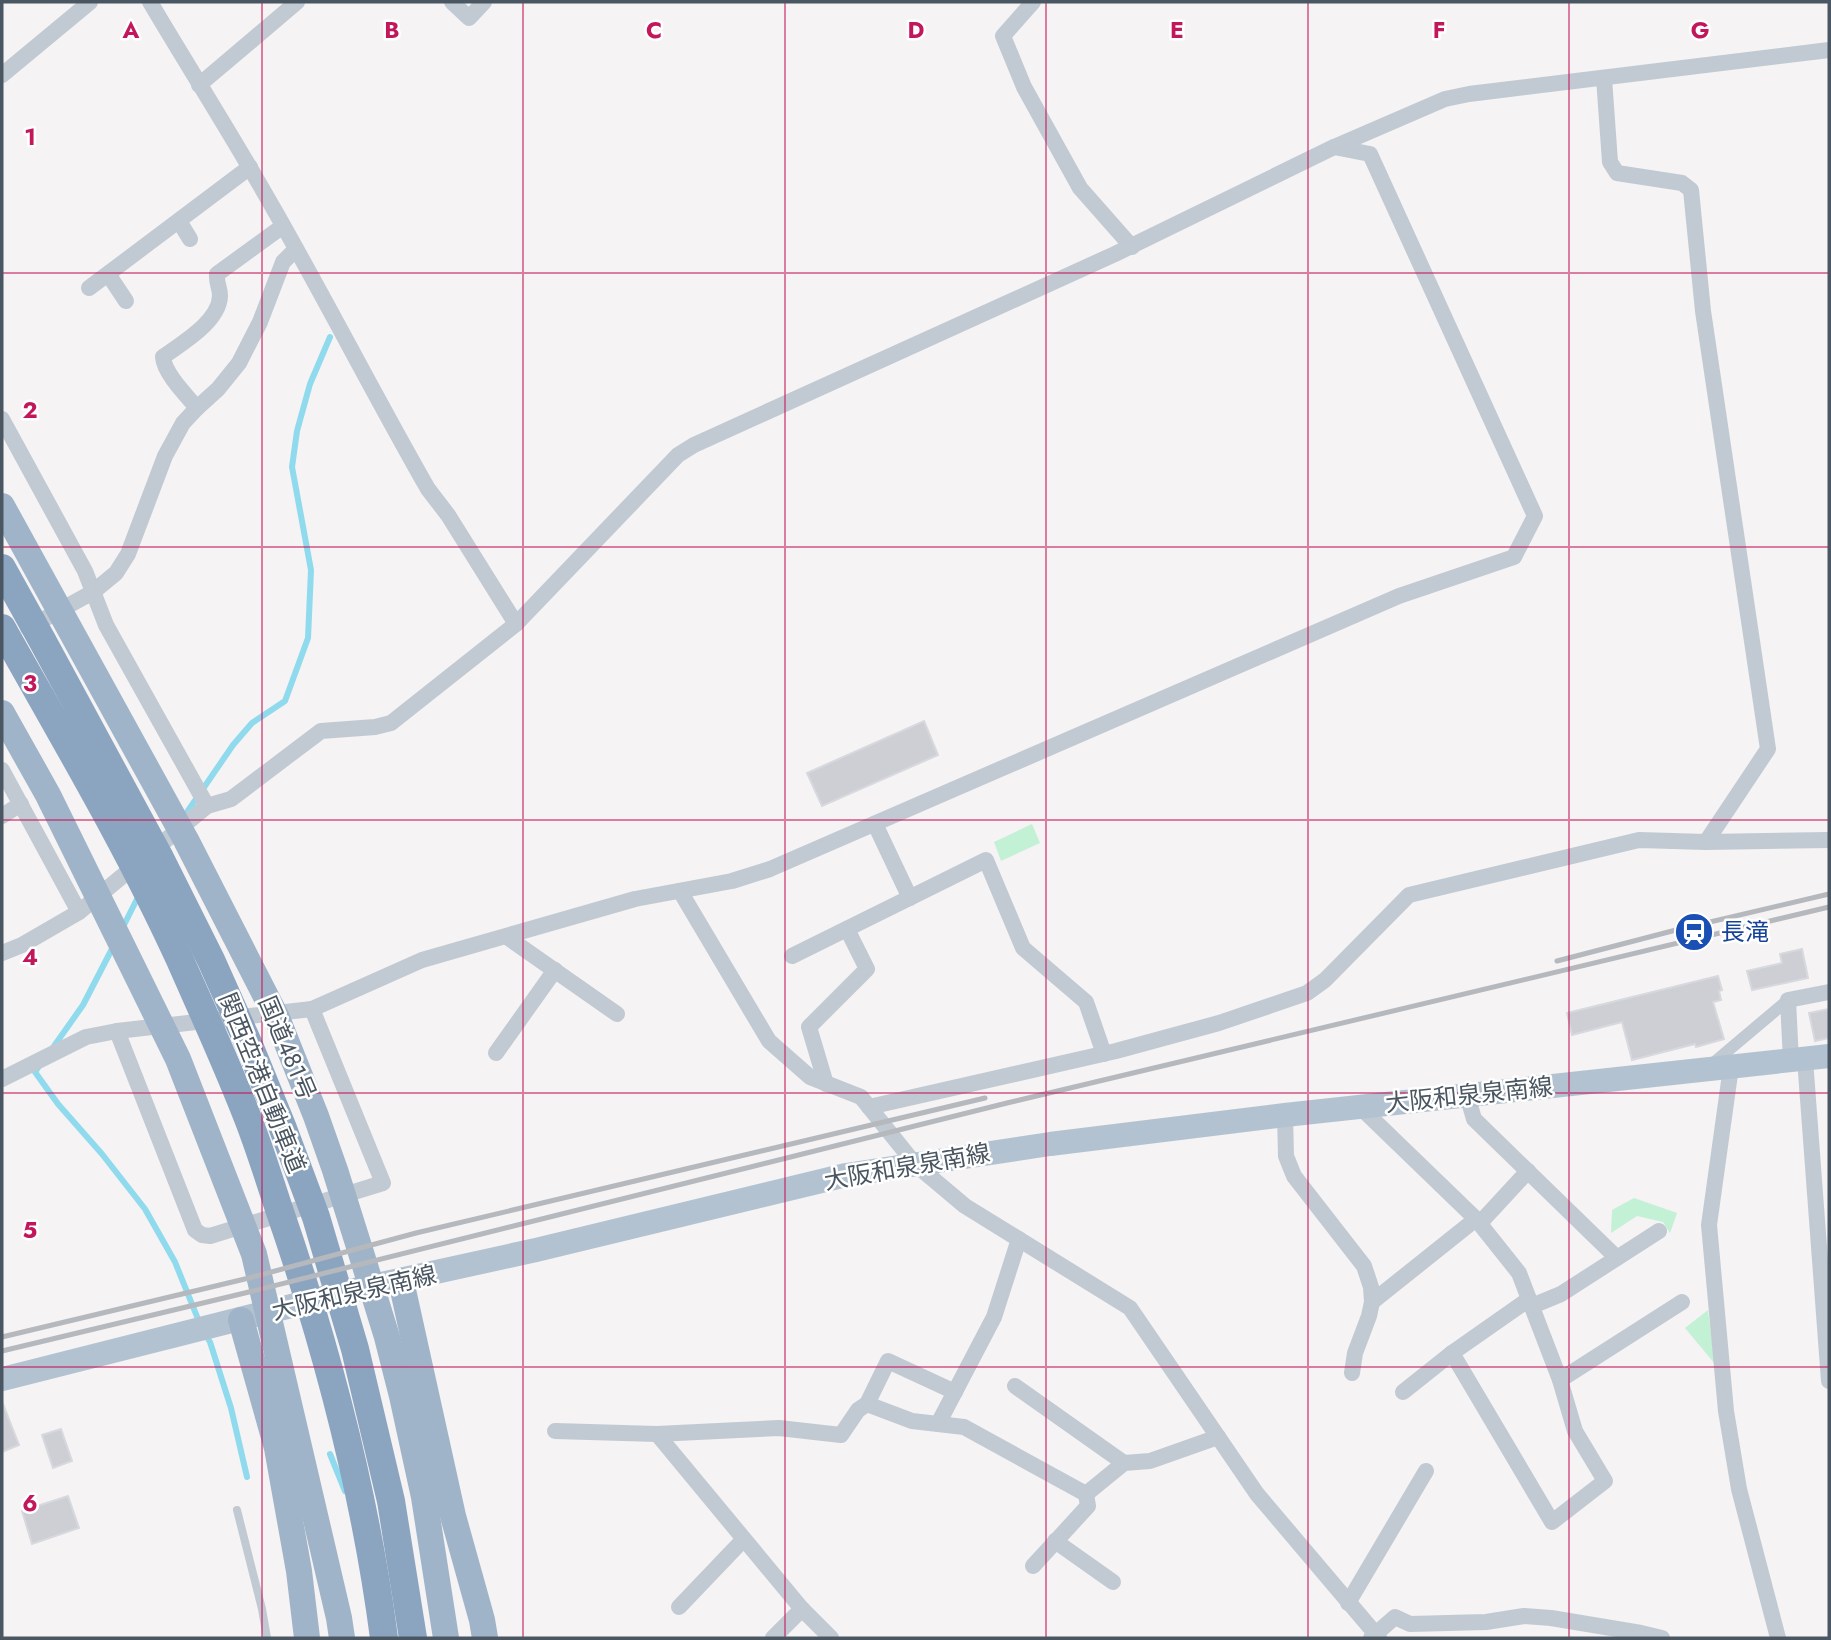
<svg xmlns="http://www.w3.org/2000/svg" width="1831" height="1640" font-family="Jost,'Noto Sans JP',sans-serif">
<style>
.green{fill:#c3f1d5}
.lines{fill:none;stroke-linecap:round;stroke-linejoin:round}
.stream{stroke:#90daee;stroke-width:6}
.building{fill:#cdcfd5;stroke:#d7d9de;stroke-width:2}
.service{stroke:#c1cad2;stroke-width:8}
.pedestrian{stroke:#c1cad2;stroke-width:12}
.minor{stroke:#c1cad2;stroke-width:16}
.primary{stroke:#b3c2d1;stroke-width:24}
.trunk{stroke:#9fb4c9;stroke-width:26}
.motorway{stroke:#8ba5c1;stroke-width:28}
.rail{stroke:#b5b8bd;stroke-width:5}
.grid{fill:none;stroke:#c2185b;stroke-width:2;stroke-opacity:0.55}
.labels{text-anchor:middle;stroke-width:5;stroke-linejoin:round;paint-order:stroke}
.transit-label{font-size:24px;fill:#164399;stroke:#fff;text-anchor:start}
.street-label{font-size:24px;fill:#4a5661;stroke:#fff}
.grid-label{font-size:23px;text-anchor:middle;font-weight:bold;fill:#c2185b;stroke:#fff;stroke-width:5;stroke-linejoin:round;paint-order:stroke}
</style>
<rect width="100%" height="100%" fill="#f5f3f3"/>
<!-- green -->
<g class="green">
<polygon points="1032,824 1040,843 1001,861 994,842"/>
<polygon points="1634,1198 1677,1213 1670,1233 1663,1222 1637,1216 1611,1233 1612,1210"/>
<polygon points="1708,1310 1715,1364 1685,1328"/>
</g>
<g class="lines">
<!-- stream -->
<g class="stream">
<polyline points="183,818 233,745 252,723 285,701 308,638 311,570 292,467 297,431 310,384 330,337"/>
<polyline points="122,929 139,895"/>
<polyline points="52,1049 83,1005 114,945"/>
<polyline points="39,1066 35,1072 58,1104 102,1154 145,1209 175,1262 200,1324"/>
<polyline points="205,1334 210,1342 231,1408 247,1477"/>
<polyline points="330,1454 345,1491"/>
</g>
</g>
<!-- building -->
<g class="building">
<polygon points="924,721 938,755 822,806 807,773"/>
<polygon points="1802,949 1808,978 1752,990 1747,971 1782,963 1780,954"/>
<polygon points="1718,976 1722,990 1719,991 1721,1000 1713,1002 1724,1039 1696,1047 1695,1044 1632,1060 1622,1022 1572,1035 1567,1013"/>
<polygon points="1829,1009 1829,1038 1815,1041 1809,1013"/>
<polygon points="2,1404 3,1404 19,1445 2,1452"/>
<polygon points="61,1429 72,1461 53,1468 42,1435"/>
<polygon points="68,1496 79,1528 32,1544 22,1511"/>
</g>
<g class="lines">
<!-- service -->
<polyline class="service" points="237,1510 262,1609 267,1638"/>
<!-- pedestrian -->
<polyline class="pedestrian" points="1711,1065 1788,1000"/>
<!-- minor -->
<g class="minor">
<path d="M150,2C189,68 230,132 268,199C323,294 373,393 428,489L448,515L516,624"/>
<polyline points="452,2 469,18 484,2"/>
<polyline points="1033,2 1003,36 1024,87 1080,188 1132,247"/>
<polyline points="2,75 90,2"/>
<polyline points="1604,78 1610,162 1617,173 1682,183 1691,190 1703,311 1768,749 1706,842"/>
<polyline points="199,85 297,2"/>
<polyline points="1334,147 1445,99 1469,94 1829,50"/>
<polyline points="179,221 190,239"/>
<polyline points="108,274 126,301"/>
<polyline points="89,288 250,167"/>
<path d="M197,408C186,395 164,373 163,357C182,343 219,322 220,296C220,288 216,282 217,274L283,226"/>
<polyline points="2,419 85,571 106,625 207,806"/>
<polyline points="28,628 93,592 116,573 128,554 165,456 183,423 197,408 218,389 239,363 260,322 283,262 296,249"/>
<polyline points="2,770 79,912"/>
<polyline points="2,816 21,804"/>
<polyline points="875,824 910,898"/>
<polyline points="680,891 769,1041 810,1077 861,1097 915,1164 965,1206 1130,1308 1257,1494 1379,1638"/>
<polyline points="507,937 617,1014"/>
<polyline points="2,953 22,945 79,912 207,806 231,799 321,731 375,727 391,723 516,624 678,455 694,445 1115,254 1334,147 1370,154 1535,516 1514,557 1399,596 770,869 732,881 635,899 422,960 312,1009 117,1031 86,1037 2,1079"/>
<polyline points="792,956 986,860 1023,948 1086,1002 1104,1054"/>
<polyline points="117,1031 195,1230 202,1235 210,1236 383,1183 312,1009"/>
<polyline points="496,1053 555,970"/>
<polyline points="1805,1059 1829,1381"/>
<polyline points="1791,1061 1788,1000 1829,992"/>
<polyline points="1731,1067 1709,1225 1726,1411 1739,1489 1778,1638"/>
<polyline points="826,1084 809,1027 867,969 847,929"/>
<polyline points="1467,1095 1474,1119 1617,1258"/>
<polyline points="1359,1106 1476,1219 1519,1273 1560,1380 1575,1431 1605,1481 1552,1522 1452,1353"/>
<polyline points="869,1107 1116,1051 1219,1023 1307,993 1325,980 1409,895 1639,840 1706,842 1829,840"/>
<polyline points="1285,1115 1286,1156 1294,1176 1364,1266 1371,1287 1372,1302 1369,1316 1355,1353 1352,1373"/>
<polyline points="1480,1223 1528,1171"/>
<polyline points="1372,1302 1476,1219"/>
<polyline points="1532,1306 1561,1294 1659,1231"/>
<polyline points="1560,1380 1682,1302"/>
<polyline points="1015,1386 1124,1463"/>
<polyline points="1403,1392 1452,1353 1529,1299"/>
<polyline points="867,1404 912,1421 964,1427 1086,1494 1088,1506 1033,1566"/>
<polyline points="938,1424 994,1317 1019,1239"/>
<polyline points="555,1431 657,1434 779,1428 841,1435 858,1410 867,1404 888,1361 955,1392"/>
<polyline points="657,1434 802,1609 831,1638"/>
<polyline points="1086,1494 1124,1463 1150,1461 1218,1437"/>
<polyline points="1055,1541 1113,1582"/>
<polyline points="1348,1603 1426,1471"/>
<polyline points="679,1607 743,1540"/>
<polyline points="773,1638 802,1609"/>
<polyline points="1371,1638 1395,1617 1410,1624 1486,1622 1524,1616 1551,1618 1641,1633 1662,1638"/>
</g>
<!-- primary -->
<polyline class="primary" points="2,1379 363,1288 536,1250 846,1175 1050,1144 1285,1115 1829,1056"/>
<!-- trunk -->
<g class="trunk">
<polyline points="2,506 186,840 277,1018 316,1116 335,1170 362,1256 387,1337 402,1396 424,1497 446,1638"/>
<polyline points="2,713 48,795 178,1059 254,1254 339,1618 342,1638"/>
<polyline points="401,1281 453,1516 482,1620 485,1638"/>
<polyline points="241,1320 277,1448 299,1571 307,1638"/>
</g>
<!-- motorway -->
<g class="motorway">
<polyline points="2,568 42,640 160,858 211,960 249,1045 282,1126 316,1217 355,1349 391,1501 413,1638"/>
<path d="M2,628C63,737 128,846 180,960C202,1010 225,1060 245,1111C258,1143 268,1176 279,1209C327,1348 365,1492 384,1638"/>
</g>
<!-- rail -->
<g class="rail">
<polyline points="1557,961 1676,930 1829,894"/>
<polyline points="2,1337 249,1278 416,1233 985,1098"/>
<polyline points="2,1351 249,1292 1007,1103 1829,907"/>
</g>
</g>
<!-- grid -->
<path class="grid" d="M262,2V1638M523,2V1638M785,2V1638M1046,2V1638M1308,2V1638M1569,2V1638M2,273H1829M2,547H1829M2,820H1829M2,1093H1829M2,1367H1829"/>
<!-- icons -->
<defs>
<g id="station-disc" transform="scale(2.0125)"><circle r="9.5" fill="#1a4fb4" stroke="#fff"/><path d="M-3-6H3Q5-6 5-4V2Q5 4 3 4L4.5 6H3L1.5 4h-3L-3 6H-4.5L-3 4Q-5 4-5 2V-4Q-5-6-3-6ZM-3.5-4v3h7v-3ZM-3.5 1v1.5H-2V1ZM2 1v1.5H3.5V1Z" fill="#fff"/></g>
</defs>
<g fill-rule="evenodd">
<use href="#station-disc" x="1694" y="932"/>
</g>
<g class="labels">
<!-- transit labels -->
<g class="transit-label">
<text x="1721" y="940">長滝</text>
</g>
<!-- street labels -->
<g class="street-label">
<text transform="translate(287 1048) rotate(67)" y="8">国道481号</text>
<text transform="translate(262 1083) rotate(68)" y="8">関西空港自動車道</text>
<text transform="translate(1469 1095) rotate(-6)" y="8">大阪和泉泉南線</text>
<text transform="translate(907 1167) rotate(-10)" y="8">大阪和泉泉南線</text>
<text transform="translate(354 1293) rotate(-13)" y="8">大阪和泉泉南線</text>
</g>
</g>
<g class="grid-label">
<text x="131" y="38">A</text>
<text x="392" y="38">B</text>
<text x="654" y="38">C</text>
<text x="916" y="38">D</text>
<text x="1177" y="38">E</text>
<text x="1439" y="38">F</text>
<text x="1700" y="38">G</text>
<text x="30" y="145">1</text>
<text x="30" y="418">2</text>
<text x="30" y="691">3</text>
<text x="30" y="965">4</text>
<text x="30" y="1238">5</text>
<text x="30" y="1511">6</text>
</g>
<!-- border -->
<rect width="1831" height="1640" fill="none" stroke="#4a5661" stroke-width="7"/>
</svg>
